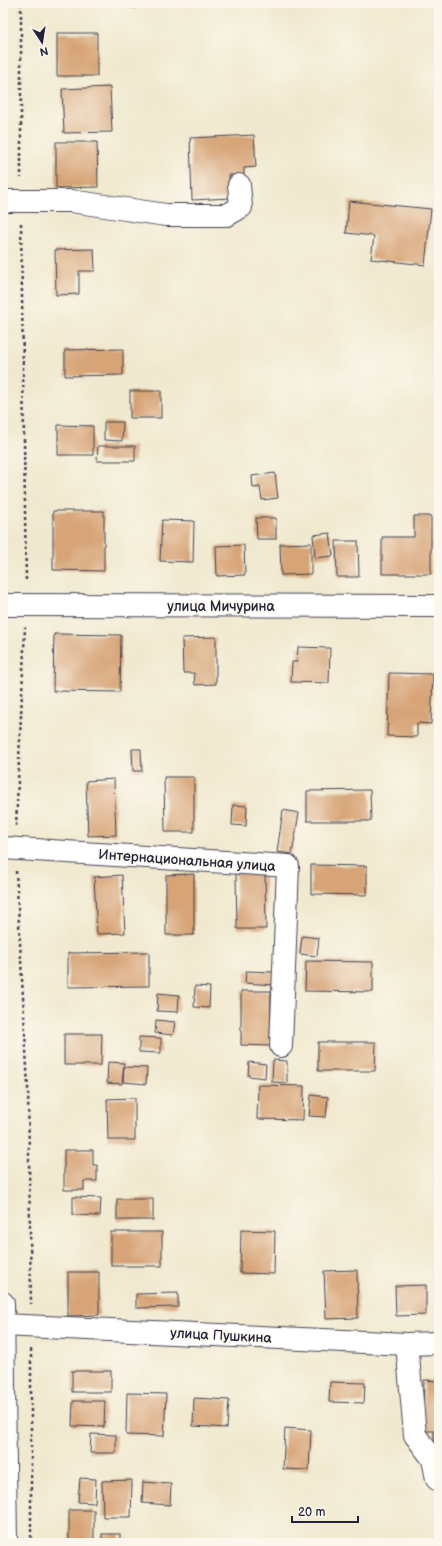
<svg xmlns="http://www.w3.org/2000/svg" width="442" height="1546" font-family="'Balsamiq Sans',sans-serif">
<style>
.building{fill:#d7a477}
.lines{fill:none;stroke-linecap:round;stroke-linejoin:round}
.minor-casing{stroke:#414051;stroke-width:24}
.major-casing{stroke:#414051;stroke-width:24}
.path{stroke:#414051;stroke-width:2.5;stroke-dasharray:3 3;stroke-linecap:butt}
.minor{stroke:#fff;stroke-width:22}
.major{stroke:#fff;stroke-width:22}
.labels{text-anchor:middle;stroke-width:3;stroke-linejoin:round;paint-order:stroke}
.street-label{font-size:14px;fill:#22223b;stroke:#fbf7ec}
</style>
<rect width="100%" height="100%" fill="#fbf7ec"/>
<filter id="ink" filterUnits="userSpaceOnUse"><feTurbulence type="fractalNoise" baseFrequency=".025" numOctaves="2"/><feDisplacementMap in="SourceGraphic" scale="8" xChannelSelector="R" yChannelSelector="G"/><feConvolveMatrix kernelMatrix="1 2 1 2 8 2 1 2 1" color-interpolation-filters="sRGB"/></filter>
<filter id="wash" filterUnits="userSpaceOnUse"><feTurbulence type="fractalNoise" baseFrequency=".012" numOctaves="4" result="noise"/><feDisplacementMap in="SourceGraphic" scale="16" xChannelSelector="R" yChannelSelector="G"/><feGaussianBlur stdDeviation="0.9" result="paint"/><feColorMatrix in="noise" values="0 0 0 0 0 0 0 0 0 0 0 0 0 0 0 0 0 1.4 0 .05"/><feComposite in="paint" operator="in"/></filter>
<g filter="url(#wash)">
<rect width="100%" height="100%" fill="#f0e9cf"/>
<g id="blocks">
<!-- building -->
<g class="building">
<polygon points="125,3 137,3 137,8 124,7"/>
<rect x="57" y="33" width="40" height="43"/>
<polygon points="110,87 112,132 64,133 62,89"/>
<polygon points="254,135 256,167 244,168 244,175 229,175 230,198 192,200 190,138"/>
<polygon points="56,142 97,142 98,187 56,188"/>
<polygon points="349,201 431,209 425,265 371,259 374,236 346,233"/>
<polygon points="94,249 95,271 79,271 79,294 56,295 55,250"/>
<polygon points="123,349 123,375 65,376 65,350"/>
<rect x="130" y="391" width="31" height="27"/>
<polygon points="104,422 123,422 122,441 104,440"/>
<polygon points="58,425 93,426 93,455 58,455"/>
<polygon points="98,446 135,446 135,461 97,461"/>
<polygon points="275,473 278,498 262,500 260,487 253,488 252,476"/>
<polygon points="53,511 104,511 104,571 53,570"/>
<polygon points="414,516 431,516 431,574 382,574 382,537 414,537"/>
<polygon points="256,518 276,518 276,539 257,539"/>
<polygon points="162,520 194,521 193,562 160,561"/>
<polygon points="437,525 439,525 439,554 436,554"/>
<polygon points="330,533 333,556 315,558 313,535"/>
<polygon points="336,541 358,541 359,577 337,577"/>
<polygon points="311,543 311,574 281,575 280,544"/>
<polygon points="244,545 245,575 217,576 216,546"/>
<polygon points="54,634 121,635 120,692 53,691"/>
<polygon points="216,637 216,684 195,685 194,673 183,673 182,638"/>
<polygon points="298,647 330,648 329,683 291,682 292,662 297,662"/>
<polygon points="389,673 433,674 431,724 417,723 417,737 387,736"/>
<polygon points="132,749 141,749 142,771 133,771"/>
<polygon points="164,777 194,777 194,832 165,832"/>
<polygon points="114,779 116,835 88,836 86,781"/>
<polygon points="370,790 371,821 307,821 307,791"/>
<polygon points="233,805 247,806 246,826 232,825"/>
<polygon points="283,810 299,813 292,854 277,852"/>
<polygon points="311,865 367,866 367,895 311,894"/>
<polygon points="236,872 265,872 266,929 237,929"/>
<polygon points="194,874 194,935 166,935 166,875"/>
<polygon points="122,875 125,933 97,934 94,877"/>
<polygon points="302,936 319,938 317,956 300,954"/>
<polygon points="149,952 149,986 68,987 68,953"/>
<polygon points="306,961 373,962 373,992 305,991"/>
<polygon points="246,971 273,972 273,985 245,983"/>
<polygon points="195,986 210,987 209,1008 194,1007"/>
<polygon points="241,991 271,991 270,1046 241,1045"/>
<polygon points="158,993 179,995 178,1012 157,1011"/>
<polygon points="156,1020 175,1022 173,1035 155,1033"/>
<polygon points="64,1034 102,1034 101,1065 64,1065"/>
<polygon points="139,1037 161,1038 161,1053 139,1052"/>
<polygon points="318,1042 376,1042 375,1071 318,1071"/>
<polygon points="273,1060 287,1061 287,1083 272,1082"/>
<polygon points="108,1062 124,1063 122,1084 107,1083"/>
<polygon points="249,1062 266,1064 265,1078 248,1076"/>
<polygon points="124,1067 147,1068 146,1084 123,1082"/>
<polygon points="258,1085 304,1086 303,1120 257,1119"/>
<polygon points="311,1095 328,1097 326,1117 309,1116"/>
<polygon points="135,1098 135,1140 108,1140 107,1099"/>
<polygon points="64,1150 93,1150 93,1165 97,1165 97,1181 84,1181 84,1190 64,1190"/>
<polygon points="73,1197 101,1198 100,1216 73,1215"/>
<rect x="117" y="1199" width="36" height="21"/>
<polygon points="241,1230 275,1231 274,1274 240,1273"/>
<rect x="111" y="1232" width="51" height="34"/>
<polygon points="357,1270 358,1318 326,1319 324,1271"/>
<polygon points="68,1272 99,1272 99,1315 68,1316"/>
<polygon points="426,1285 426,1315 396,1316 395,1286"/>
<polygon points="178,1293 178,1307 136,1308 136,1294"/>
<rect x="72" y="1371" width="39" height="21"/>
<polygon points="424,1380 439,1381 439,1448 434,1448 434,1431 423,1431"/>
<polygon points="330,1382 365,1383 364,1403 329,1402"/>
<polygon points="127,1393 166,1394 164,1436 126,1435"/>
<polygon points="194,1398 229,1400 227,1428 193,1426"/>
<polygon points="73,1401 105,1401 104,1427 72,1426"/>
<polygon points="285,1428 311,1430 309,1470 283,1469"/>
<polygon points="91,1434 116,1435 116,1453 90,1453"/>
<polygon points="80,1478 96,1479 95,1503 78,1502"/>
<polygon points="132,1480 131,1517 103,1517 102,1481"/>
<polygon points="143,1482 171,1484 170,1505 142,1503"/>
<rect x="69" y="1510" width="25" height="33"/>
<rect x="102" y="1534" width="18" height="9"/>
</g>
</g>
</g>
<g filter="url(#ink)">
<use href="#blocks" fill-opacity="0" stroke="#414051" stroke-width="1"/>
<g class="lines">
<!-- minor casing -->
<g class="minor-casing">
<g id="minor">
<polyline points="3,201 71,201 166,215 227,215 241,207 239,185"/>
<polyline points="3,605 439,606"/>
<polyline points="3,848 288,866 281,1046"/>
<polyline points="3,1325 407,1344 439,1343"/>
<polyline points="407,1344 415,1435 433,1459 437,1479"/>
</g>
</g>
<!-- major casing -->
<g class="major-casing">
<polyline id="major" points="3,1303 6,1543"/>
</g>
<!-- path -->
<g class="path">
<polyline points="21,3 21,178"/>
<polyline points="21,223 26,582"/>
<polyline points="16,826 25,627"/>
<polyline points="16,871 28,1086 31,1304"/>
<polyline points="31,1349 31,1543"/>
</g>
<!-- minor -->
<use href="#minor" class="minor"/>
<!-- major -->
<use href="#major" class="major"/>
</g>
</g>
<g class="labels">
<!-- street labels -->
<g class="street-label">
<text x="221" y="611">улица Мичурина</text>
<text transform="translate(187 860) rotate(4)" y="5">Интернациональная улица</text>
<text transform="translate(221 1335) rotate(3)" y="5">улица Пушкина</text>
</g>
</g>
<!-- margin -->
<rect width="442" height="1546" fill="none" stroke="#fbf7ec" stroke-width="16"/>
<!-- north arrow -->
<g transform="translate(42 42) rotate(168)" stroke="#fbf7ec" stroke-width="3" paint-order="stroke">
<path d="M0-3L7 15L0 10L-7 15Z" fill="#22223b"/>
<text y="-6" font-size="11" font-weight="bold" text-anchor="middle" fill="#22223b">N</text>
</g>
<!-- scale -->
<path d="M292 1516v6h66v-6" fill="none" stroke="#22223b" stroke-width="2"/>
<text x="298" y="1516" font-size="12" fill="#22223b" stroke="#fbf7ec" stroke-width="3" paint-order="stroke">20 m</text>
</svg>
